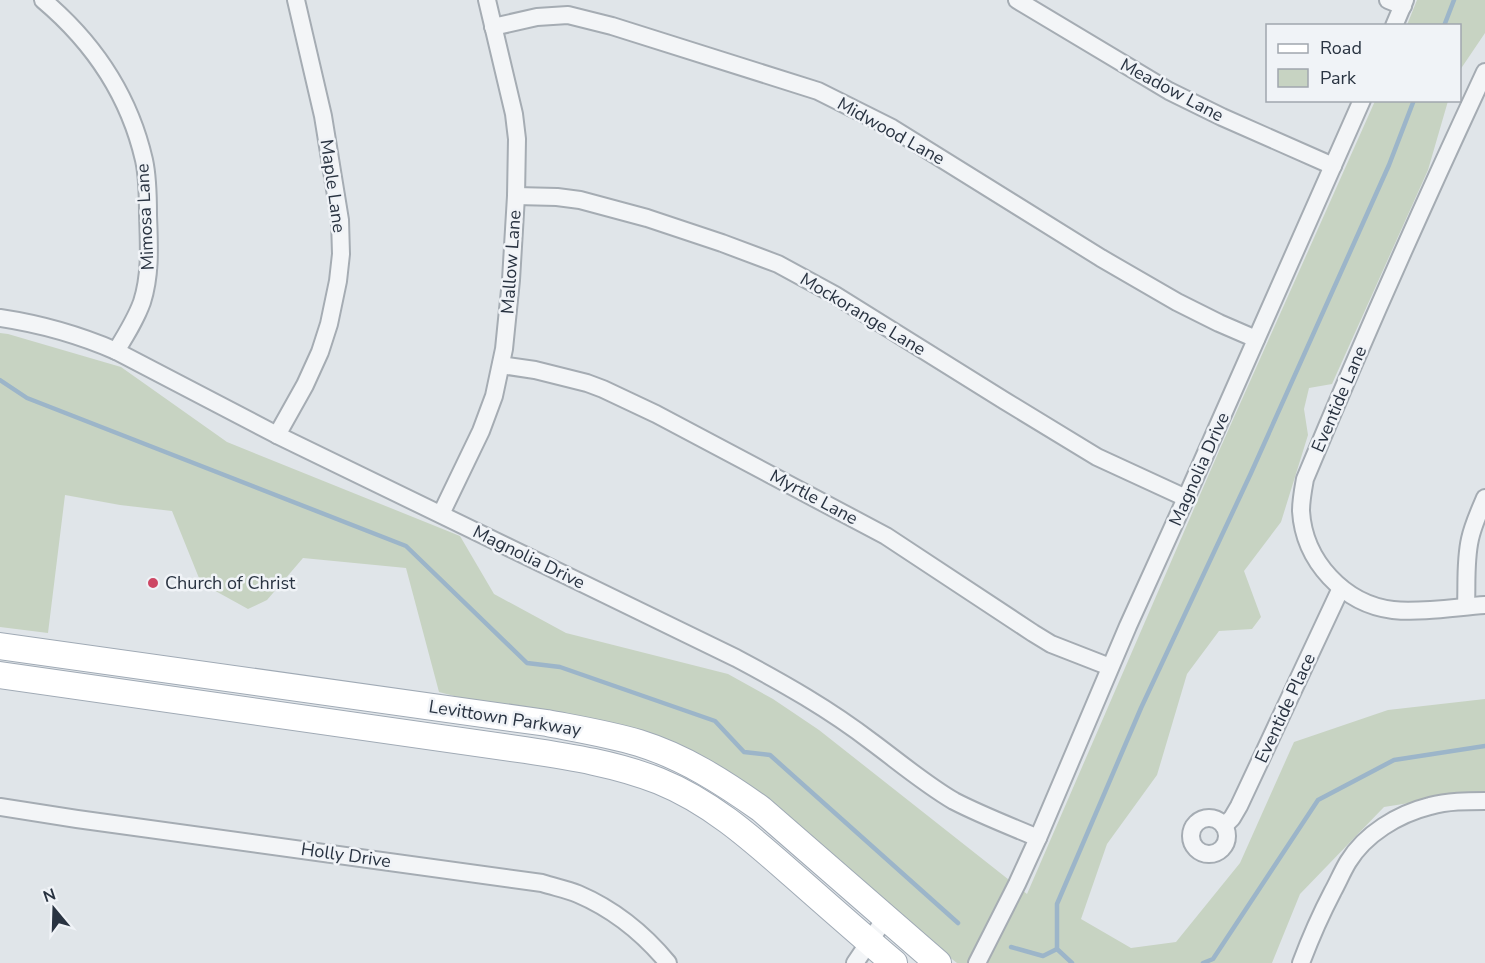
<svg xmlns="http://www.w3.org/2000/svg" width="1485" height="963" font-family="'Nunito Sans',sans-serif">
<style>
.green{fill:#c7d3c2}
.lines{fill:none;stroke-linecap:round;stroke-linejoin:round}
.stream{stroke:#9cb5c9;stroke-width:4.5}
.minor-casing{stroke:#a5acb3;stroke-width:20}
.primary-casing{stroke:#a0aab5;stroke-width:28}
.minor{stroke:#f3f5f7;stroke-width:16}
.primary{stroke:#fff;stroke-width:26}
.poi-dot{fill:#cd4764;stroke:#f0f3f7;stroke-width:2}
.labels{text-anchor:middle;stroke-width:5;stroke-linejoin:round;paint-order:stroke}
.street-label{font-size:18px;fill:#293341;stroke:#f0f3f7}
.poi-label{font-size:18px;fill:#293341;stroke:#f0f3f7;text-anchor:start}
</style>
<rect width="100%" height="100%" fill="#e0e5e9"/>
<!-- green -->
<g class="green">
<polygon points="1417,0 1485,0 1485,33 1460,70 1460,26 1407,25"/>
<polygon points="1375,101 1448,101 1428,170 1332,384 1309,388 1304,409 1308,435 1281,522 1244,571 1261,617 1252,629 1219,631 1187,674 1157,775 1107,844 1081,919 1131,948 1176,942 1240,863 1294,742 1388,710 1485,699 1485,791 1384,807 1300,894 1272,963 957,963 918,933 649,736 488,705 439,692 406,568 303,558 267,600 248,609 201,583 172,511 120,505 65,495 48,633 0,627 0,333 8,334 121,367 227,442 460,536 494,594 566,633 728,674 773,699 819,730 1027,894 1219,451"/>
</g>
<g class="lines">
<!-- stream -->
<g class="stream">
<polyline points="1444,26 1454,0"/>
<polyline points="0,380 27,398 406,546 527,663 560,667 715,721 744,752 770,755 958,923"/>
<polyline points="1011,947 1043,956 1057,949"/>
<polyline points="1072,963 1057,949 1057,904 1141,708 1251,473 1389,165 1414,100"/>
<polyline points="1203,963 1213,959 1318,800 1394,760 1485,746"/>
</g>
<!-- minor casing -->
<g class="minor-casing">
<g id="minor">
<path d="M43,0C94,43 129,95 144,160C148,178 148,197 148,215C149,244 151,274 142,302C136,319 126,335 116,351"/>
<polyline points="1017,0 1169,91 1222,117 1333,166"/>
<polyline points="1388,0 1403,6"/>
<polyline points="1394,26 1405,0"/>
<polyline points="493,27 537,17 568,15 612,26 818,91 892,128 1101,258 1177,302 1219,323 1256,339"/>
<path d="M1485,72C1422,207 1362,342 1305,479C1303,490 1301,500 1301,511C1304,561 1344,604 1393,610C1421,613 1457,607 1485,605"/>
<polyline points="516,196 557,197 580,200 647,218 722,243 778,264 835,295 1005,401 1097,457 1186,498"/>
<path d="M0,318C40,324 79,335 116,351L277,435L736,658C783,683 829,709 872,742C899,762 925,784 954,801C981,815 1010,826 1038,838"/>
<polyline points="501,365 535,370 587,383 603,389 656,414 886,536 1033,633 1051,644 1110,667"/>
<polyline points="277,435 305,385 320,352 329,324 338,281 341,254 340,220 323,116 296,0"/>
<polyline points="441,514 481,431 494,396 504,349 511,280 516,196 517,139 514,114 487,0"/>
<path d="M1466,606C1467,584 1465,561 1470,539C1473,525 1479,512 1485,498"/>
<path d="M0,807L77,819L542,883C554,887 566,889 578,894C613,909 644,934 668,963"/>
<circle cx="1209" cy="836" r="18"/>
<polyline points="1224,826 1232,818 1239,806 1341,588"/>
<polyline points="855,963 886,917"/>
<polyline points="977,963 1017,884 1038,838 1128,626 1186,498 1362,100"/>
<path d="M1301,963C1310,939 1321,914 1333,891C1338,882 1342,872 1348,862C1365,834 1398,814 1430,806C1448,801 1467,801 1485,801"/>
</g>
</g>
<!-- primary casing -->
<g class="primary-casing">
<g id="primary">
<path d="M0,646L547,723C578,729 609,734 639,743C684,757 723,782 761,809L938,963"/>
<path d="M0,675L525,750C571,757 616,764 659,781C711,802 752,839 793,875C827,905 860,934 894,963"/>
</g>
</g>
<!-- minor -->
<use href="#minor" class="minor"/>
<!-- primary -->
<use href="#primary" class="primary"/>
</g>
<!-- markers -->
<circle class="poi-dot" cx="153" cy="583" r="6"/>
<g class="labels">
<!-- street labels -->
<g class="street-label">
<text transform="translate(1172 90) rotate(28)" y="6">Meadow Lane</text>
<text transform="translate(891 131) rotate(29)" y="6">Midwood Lane</text>
<text transform="translate(333 186) rotate(82)" y="6">Maple Lane</text>
<text transform="translate(145 217) rotate(-93)" y="6">Mimosa Lane</text>
<text transform="translate(511 262) rotate(-86)" y="6">Mallow Lane</text>
<text transform="translate(863 314) rotate(31)" y="6">Mockorange Lane</text>
<text transform="translate(1339 399) rotate(-67)" y="6">Eventide Lane</text>
<text transform="translate(1199 469) rotate(-66)" y="6">Magnolia Drive</text>
<text transform="translate(814 497) rotate(28)" y="6">Myrtle Lane</text>
<text transform="translate(529 557) rotate(26)" y="6">Magnolia Drive</text>
<text transform="translate(1285 708) rotate(-65)" y="6">Eventide Place</text>
<text transform="translate(505 718) rotate(9)" y="6">Levittown Parkway</text>
<text transform="translate(346 855) rotate(8)" y="6">Holly Drive</text>
</g>
<!-- poi labels -->
<g class="poi-label">
<text x="165" y="589">Church of Christ</text>
</g>
</g>
<!-- legend -->
<rect x="1266" y="24" width="195" height="78" fill="#f0f3f7" stroke="#a0a6ae" stroke-width="1.5"/>
<rect x="1278" y="44" width="30" height="9" fill="#ffffff" stroke="#a0a6ae" stroke-width="1.5"/>
<text x="1320" y="54" font-size="18" fill="#293341">Road</text>
<rect x="1278" y="69" width="30" height="18" fill="#c7d3c2" stroke="#a0a6ae" stroke-width="1.5"/>
<text x="1320" y="84" font-size="18" fill="#293341">Park</text>
<!-- north arrow -->
<g transform="translate(54 909) rotate(341)" stroke="#f0f3f7" stroke-width="4.5" paint-order="stroke">
<path d="M0-4.5L10 22L0 15L-10 22Z" fill="#293341"/>
<text y="-9" font-size="16" font-weight="bold" text-anchor="middle" fill="#293341">N</text>
</g>
</svg>
